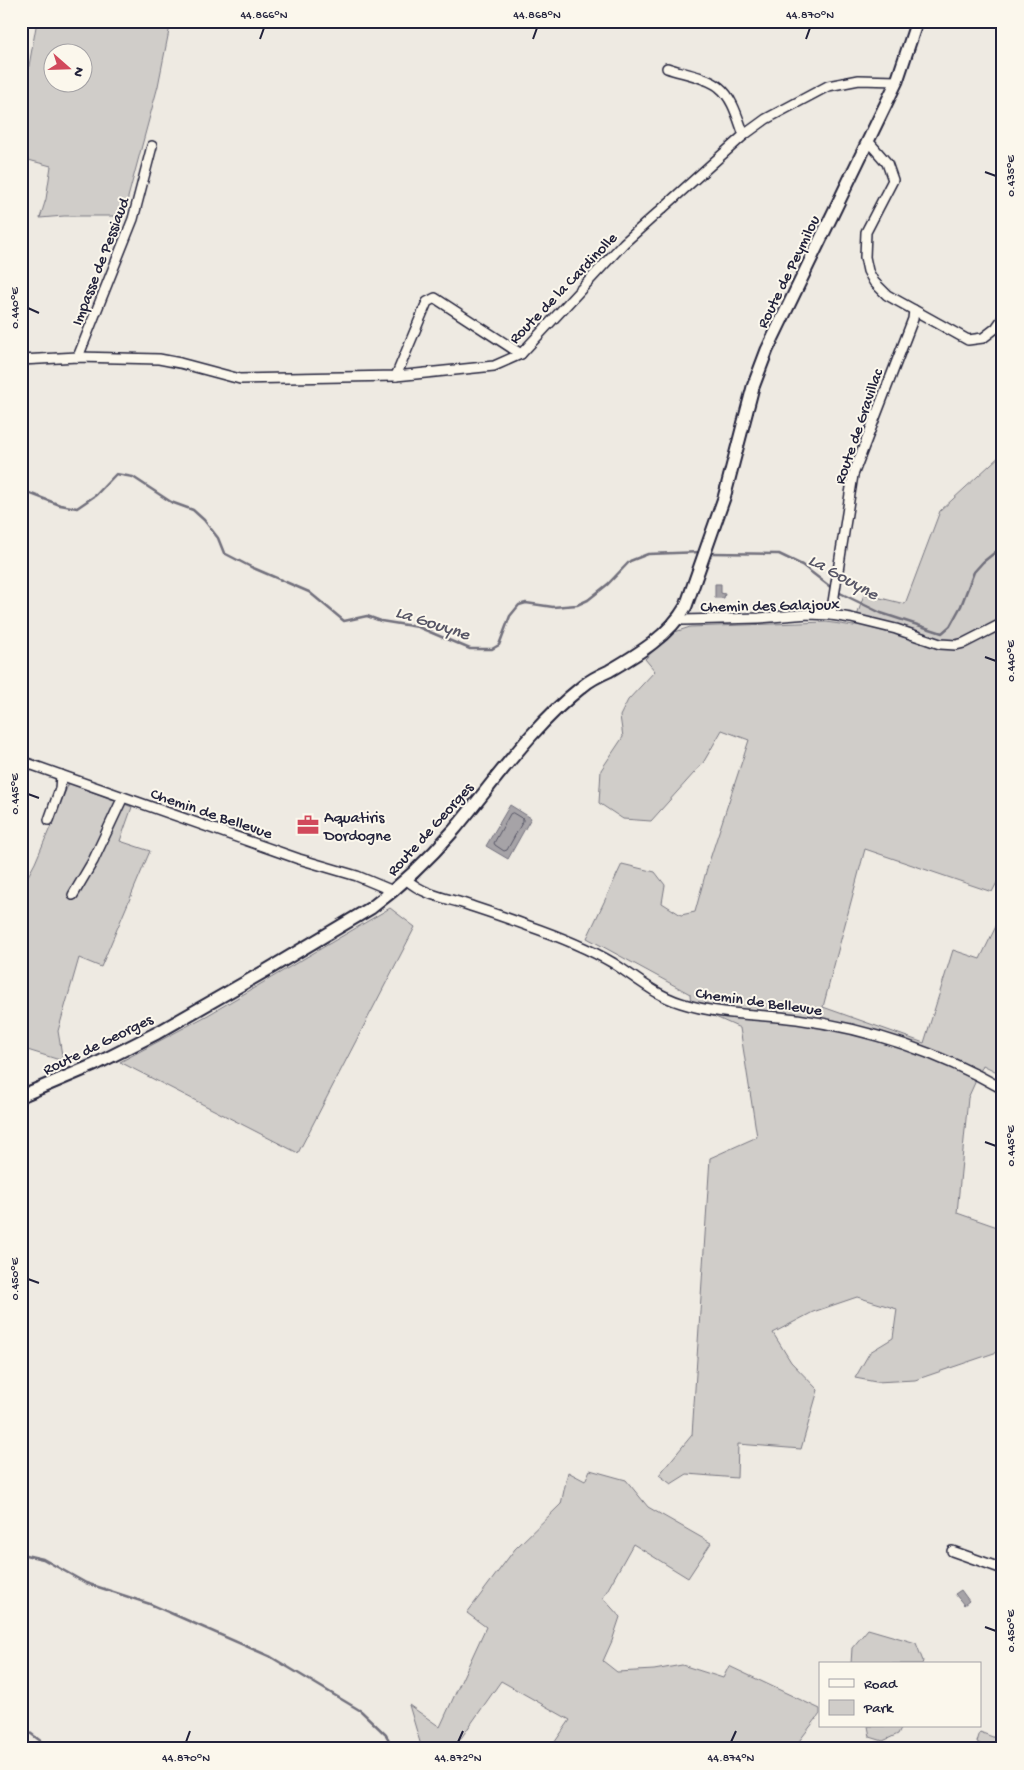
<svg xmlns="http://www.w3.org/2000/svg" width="1024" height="1770" font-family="'Gochi Hand',sans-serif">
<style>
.green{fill:#d0cdc9;stroke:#797882;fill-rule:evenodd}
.water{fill:#a6a3a7;stroke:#716f7c}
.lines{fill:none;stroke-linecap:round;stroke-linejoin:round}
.shore{stroke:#575666;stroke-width:1}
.stream{stroke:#716f7c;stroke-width:2.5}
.minor-casing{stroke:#22223b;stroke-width:12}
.tertiary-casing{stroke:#22223b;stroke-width:15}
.minor{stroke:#fbf7ec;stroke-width:9}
.tertiary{stroke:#fbf7ec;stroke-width:11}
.ticks{fill:none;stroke:#22223b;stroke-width:2}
.labels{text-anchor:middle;stroke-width:4;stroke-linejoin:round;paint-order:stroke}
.street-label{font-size:16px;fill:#22223b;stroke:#fbf7ec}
.poi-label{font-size:16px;fill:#22223b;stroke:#fbf7ec;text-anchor:start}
.water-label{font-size:18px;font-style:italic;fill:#575666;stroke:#fbf7ec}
.neatline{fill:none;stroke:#22223b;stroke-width:2}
.ticks-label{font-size:12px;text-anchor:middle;fill:#22223b}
</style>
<rect width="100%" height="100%" fill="#eeeae2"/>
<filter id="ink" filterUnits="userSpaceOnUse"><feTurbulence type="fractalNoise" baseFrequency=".02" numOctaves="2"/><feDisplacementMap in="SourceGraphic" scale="10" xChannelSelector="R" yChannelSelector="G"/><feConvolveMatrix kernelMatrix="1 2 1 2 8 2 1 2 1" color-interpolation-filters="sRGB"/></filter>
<g filter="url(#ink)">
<!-- green -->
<g class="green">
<path d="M37,21H171L158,86L123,216H64L40,218L46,199L51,166L21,158V100L23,99ZM82,52V82H52V52Z"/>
<polygon points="1003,453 1003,871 992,892 865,849 823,1007 924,1043 953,950 980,959 1003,912 1003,1075 983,1065 968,1098 957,1213 1003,1229 1003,1350 915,1380 876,1382 855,1378 870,1352 893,1338 897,1309 857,1297 813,1312 773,1333 791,1362 818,1390 801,1449 738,1444 737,1478 687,1474 671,1484 659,1475 692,1435 710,1158 757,1137 740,1028 691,1006 690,994 587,938 622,864 655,872 665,885 662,903 681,915 695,912 707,868 749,740 722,730 703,763 651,821 623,819 599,803 601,770 623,737 620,716 628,700 655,671 645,659 672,633 690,627 826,622 854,626 864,594 905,604 940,511"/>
<polygon points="69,783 132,807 120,841 150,851 101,967 79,958 58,1031 63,1061 21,1048 21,889 35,863"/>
<polygon points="390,908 415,927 298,1153 120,1062 208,1015"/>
<polygon points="590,1470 626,1480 648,1507 711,1543 688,1578 633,1544 603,1598 620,1617 612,1641 603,1661 617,1672 654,1670 682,1665 723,1678 729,1666 820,1709 820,1714 793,1749 550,1749 570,1720 501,1681 459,1741 470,1749 422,1749 409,1705 440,1727 486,1627 467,1613 515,1549 561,1504 568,1472 585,1481"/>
<polygon points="868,1629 916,1643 923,1661 922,1664 851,1664 852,1648"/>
<polygon points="868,1726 902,1726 898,1734 883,1741 870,1737"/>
<polygon points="980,1732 1003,1741 1003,1749 989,1749 977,1742"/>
</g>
<!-- water -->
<g class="water">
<polygon points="715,584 721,584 721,593 725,594 724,598 715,598"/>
<polygon points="510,805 531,818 508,859 486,846"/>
<polygon points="961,1590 969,1601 964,1605 955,1594"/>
</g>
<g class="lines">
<!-- shore -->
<polygon class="shore" points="513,813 523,819 523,821 507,850 504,851 495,845 494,843 510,814"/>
<!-- stream -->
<g class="stream">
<polyline points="21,490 60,505 77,508 96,495 116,474 133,477 171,502 193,510 204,520 218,538 224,553 251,567 309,592 344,621 367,616 381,621 418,627 470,649 492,649 499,645 510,616 519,605 526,603 553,607 577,605 588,600 608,584 630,561 648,554 702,552"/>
<polyline points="710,553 779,554 802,565 833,589"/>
<polyline points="838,592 881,613 942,633 950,626 961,606 974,572 983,562 1003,546"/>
<polyline points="21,1554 43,1559 86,1583 150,1604 271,1657 361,1711 386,1735 394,1749"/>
<polyline points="21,1726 51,1749"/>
</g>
<!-- minor casing -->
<g class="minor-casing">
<g id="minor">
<path d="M667,68C681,73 707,77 719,87C733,98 738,119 744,135"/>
<polyline points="868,141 887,163 893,180 866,232 865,257 868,271 874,282 887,295 968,340 983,338 996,328 1003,318"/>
<polyline points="78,357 133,219 152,146"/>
<polyline points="21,360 78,357 159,359 180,363 240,379 396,376 494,366 521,354 624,243 744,135 766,119 828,86 859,80 897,81"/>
<polyline points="396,376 427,302 435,298 521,354"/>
<polyline points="831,615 853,475 913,319 914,310"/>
<polyline points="679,619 683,620 759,618 809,614 831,615 851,618 896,629 940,644 956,645 964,643 1003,623"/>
<polyline points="21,761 299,859 357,876 393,891"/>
<polyline points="49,820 60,789 61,775"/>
<path d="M407,880C423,894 441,897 462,903C483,910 505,917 526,925C555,935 586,947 613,963C635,977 655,995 681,1003C718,1015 758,1014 797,1019C869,1029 940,1053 1003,1089"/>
<polyline points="73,895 93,861 123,797"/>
<polyline points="952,1551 1003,1569"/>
</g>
</g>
<!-- tertiary casing -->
<g class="tertiary-casing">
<path id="tertiary" d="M21,1096L94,1065L157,1033L267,970L371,908C402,885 429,859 454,830C495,781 532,726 583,686C590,680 600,675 609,671C638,654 669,636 686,606L724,498L753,387L767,350L897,81L917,21"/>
</g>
<!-- minor -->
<use href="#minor" class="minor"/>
<!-- tertiary -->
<use href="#tertiary" class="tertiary"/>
</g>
</g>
<!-- ticks -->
<path class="ticks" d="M260,39L264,28M533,39L537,28M806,39L810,28M985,172L996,176M28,308L39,313M985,657L996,661M28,794L39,798M985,1142L996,1146M28,1279L39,1283M985,1627L996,1631M186,1742L190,1731M458,1742L463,1731M731,1742L736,1731"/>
<!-- icons -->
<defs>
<g id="office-bare" transform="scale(1.725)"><path d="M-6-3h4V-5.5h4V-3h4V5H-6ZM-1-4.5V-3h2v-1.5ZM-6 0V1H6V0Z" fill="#d1495b" stroke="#fbf7ec" stroke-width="2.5" paint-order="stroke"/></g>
</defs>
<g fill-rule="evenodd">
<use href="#office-bare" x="308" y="825"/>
</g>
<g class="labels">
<!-- street labels -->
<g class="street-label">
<text transform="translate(99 261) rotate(-69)" y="6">Impasse de Pessiaud</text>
<text transform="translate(787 271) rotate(-64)" y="6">Route de Peymilou</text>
<text transform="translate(562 287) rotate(-46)" y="6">Route de la Cardinolle</text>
<text transform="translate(857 426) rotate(-71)" y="6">Route de Gravillac</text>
<text transform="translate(770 604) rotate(-1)" y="6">Chemin des Galajoux</text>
<text transform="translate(212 812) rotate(19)" y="6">Chemin de Bellevue</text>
<text transform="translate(429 828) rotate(-48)" y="6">Route de Georges</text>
<text transform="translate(759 1000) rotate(8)" y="6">Chemin de Bellevue</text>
<text transform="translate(97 1043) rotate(-26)" y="6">Route de Georges</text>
</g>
<!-- poi labels -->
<g class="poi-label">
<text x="324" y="822">Aquatiris<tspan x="324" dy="18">Dordogne</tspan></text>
</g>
<!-- water labels -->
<g class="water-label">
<text transform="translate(844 576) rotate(29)" y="6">La Gouyne</text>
<text transform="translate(433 622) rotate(18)" y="6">La Gouyne</text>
</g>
</g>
<!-- margin -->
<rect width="1024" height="1770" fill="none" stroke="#fbf7ec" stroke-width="55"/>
<!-- legend -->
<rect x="819" y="1662" width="162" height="65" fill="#fbf7ec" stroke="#a4a2a5"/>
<rect x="829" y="1679" width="25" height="8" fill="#fbf7ec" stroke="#a4a2a5"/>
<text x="864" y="1688" font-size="15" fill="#22223b">Road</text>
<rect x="829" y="1700" width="25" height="15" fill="#d0cdc9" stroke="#a4a2a5"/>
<text x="864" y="1712" font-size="15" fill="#22223b">Park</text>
<!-- north arrow -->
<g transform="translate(68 68) rotate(110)"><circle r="24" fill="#fbf7ec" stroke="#a4a2a5"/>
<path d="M0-4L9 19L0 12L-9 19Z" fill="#d1495b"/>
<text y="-8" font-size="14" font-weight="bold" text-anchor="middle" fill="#22223b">N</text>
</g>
<rect x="28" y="28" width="968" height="1714" class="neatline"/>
<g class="ticks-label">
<text x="264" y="18">44.866°N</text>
<text x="537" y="18">44.868°N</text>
<text x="810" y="18">44.870°N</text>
<text transform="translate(1010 176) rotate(-90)" y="4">0.435°E</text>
<text transform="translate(14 308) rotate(-90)" y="4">0.440°E</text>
<text transform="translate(1010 661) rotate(-90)" y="4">0.440°E</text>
<text transform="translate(14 794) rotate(-90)" y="4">0.445°E</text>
<text transform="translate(1010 1146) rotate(-90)" y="4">0.445°E</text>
<text transform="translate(14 1279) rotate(-90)" y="4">0.450°E</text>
<text transform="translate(1010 1631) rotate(-90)" y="4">0.450°E</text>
<text x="186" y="1761">44.870°N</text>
<text x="458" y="1761">44.872°N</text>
<text x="731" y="1761">44.874°N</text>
</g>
</svg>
